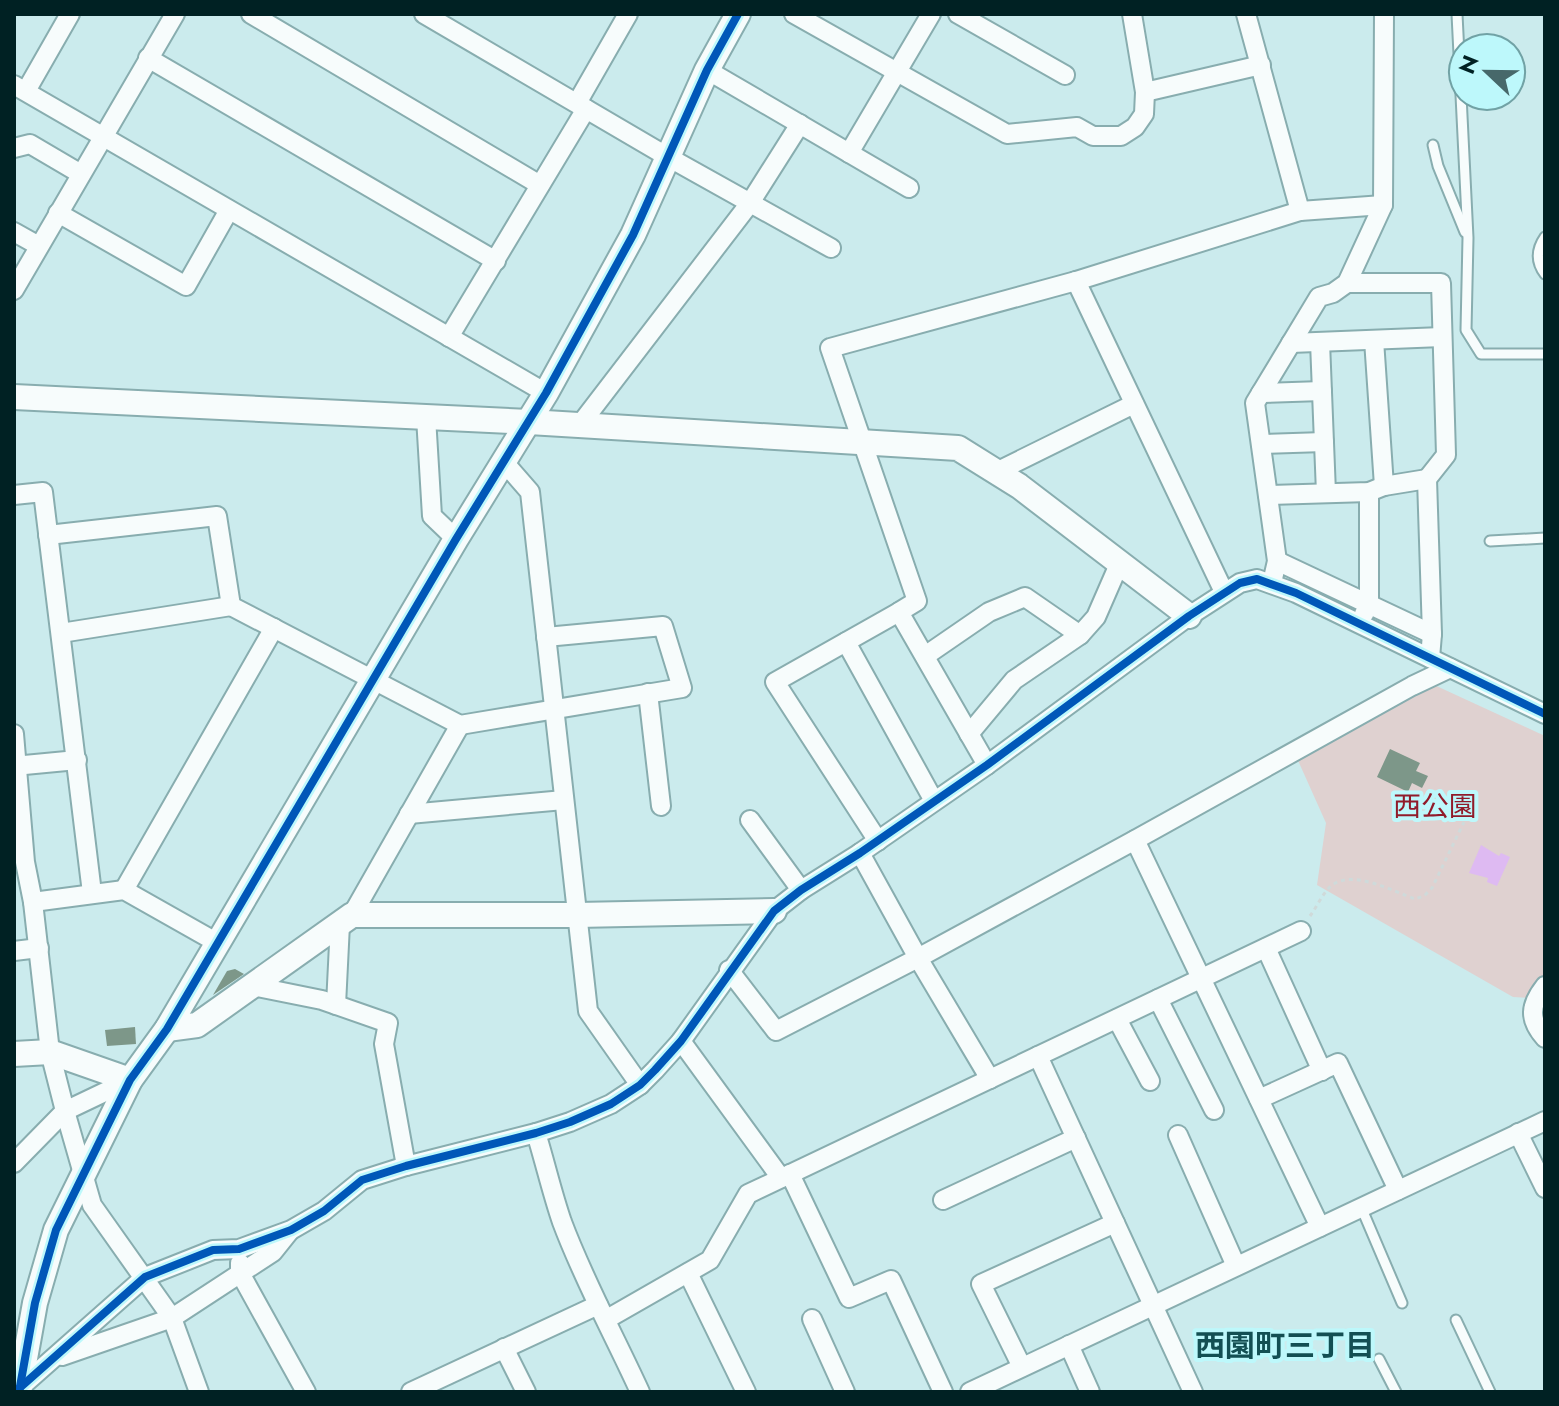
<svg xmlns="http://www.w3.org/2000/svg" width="1559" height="1406" font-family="Jost,'Noto Sans JP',sans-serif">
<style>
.green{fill:#dfd1d0}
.water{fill:#debaf2}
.building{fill:#7d9789}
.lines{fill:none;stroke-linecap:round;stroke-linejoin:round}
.lane-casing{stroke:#88adaf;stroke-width:13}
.street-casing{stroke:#88adaf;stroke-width:22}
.secondary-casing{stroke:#88adaf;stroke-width:28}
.path{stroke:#cfdada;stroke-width:3;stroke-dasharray:4 4;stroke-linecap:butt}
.lane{stroke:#f7fcfc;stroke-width:9}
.street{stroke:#f7fcfc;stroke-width:18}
.secondary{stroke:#f7fcfc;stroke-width:24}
.cycleway-casing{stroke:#bdf8fb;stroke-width:13}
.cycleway{stroke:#0057b8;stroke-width:8}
.labels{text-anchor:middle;stroke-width:8;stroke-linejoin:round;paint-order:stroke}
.park-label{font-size:28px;fill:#911b2a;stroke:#bdf8fb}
.neighbourhood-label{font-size:30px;font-weight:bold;fill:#134f53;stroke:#bdf8fb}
</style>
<rect width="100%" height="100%" fill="#cbebed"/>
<!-- green -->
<polygon class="green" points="1430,683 1545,736 1545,974 1528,998 1513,997 1317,885 1326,823 1296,756"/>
<!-- water -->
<polygon class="water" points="1481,845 1499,856 1501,853 1510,857 1497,886 1487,882 1488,878 1469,873"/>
<!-- building -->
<g class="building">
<polygon points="1390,749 1420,763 1416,771 1428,776 1422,788 1412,783 1408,792 1377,777"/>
<polygon points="235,969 244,974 213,995 227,971"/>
<polygon points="135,1027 136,1044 107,1046 105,1030"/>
</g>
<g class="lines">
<!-- lane casing -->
<g class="lane-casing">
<g id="lane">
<polyline points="1457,14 1468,238 1466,330 1481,354 1545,354"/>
<polyline points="1433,145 1438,166 1465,232"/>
<path d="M1545,237C1536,250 1536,262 1545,274"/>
<polyline points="1490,541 1545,538"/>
<polyline points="1361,1207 1402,1303"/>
<polyline points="1456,1320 1490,1392"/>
<polyline points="1379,1359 1396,1392"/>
</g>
</g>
<!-- street casing -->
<g class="street-casing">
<g id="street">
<polyline points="251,14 540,185"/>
<polyline points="424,14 668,157 831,248"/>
<polyline points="794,14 1007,134 1077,127 1093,136 1121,136 1135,127 1144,114 1145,92 1132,14"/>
<polyline points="958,14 1065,75"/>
<polyline points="1246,14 1300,211"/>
<polyline points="148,58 496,261"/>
<polyline points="707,70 909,188"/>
<polyline points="14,85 546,393"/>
<polyline points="26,91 70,14"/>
<polyline points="1145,92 1261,65"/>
<polyline points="577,103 628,14"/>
<polyline points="14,148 30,144 81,174"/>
<polyline points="849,153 931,14"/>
<polyline points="58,213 186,286 229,210"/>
<polyline points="14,232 39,246"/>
<polyline points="1076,281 1224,592"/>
<polyline points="1347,283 1441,283 1446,455 1427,479 1432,634 1430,658"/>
<polyline points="14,290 175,14"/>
<polyline points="449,337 586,109"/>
<polyline points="1374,340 1384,486"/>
<polyline points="1320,342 1326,493"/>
<polyline points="1291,343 1442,337"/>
<polyline points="1261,393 1322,391"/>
<polyline points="426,417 432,516 456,539"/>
<polyline points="579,426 750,203 800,124"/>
<polyline points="1261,444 1324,442"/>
<polyline points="503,461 530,492 588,1011 640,1085"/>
<polyline points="996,472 1134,404"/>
<polyline points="14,495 43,492 92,893"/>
<polyline points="1268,495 1369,492 1384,486 1427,479"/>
<polyline points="48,535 217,516 231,606 460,725 682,688 663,626 546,637"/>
<polyline points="1277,561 1432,634"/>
<polyline points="1272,583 1277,561 1255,403 1319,297 1333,293 1347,283 1383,205 1384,14"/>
<polyline points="1364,614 1369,604 1369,492"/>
<polyline points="61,633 231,606"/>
<polyline points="846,642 934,801"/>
<polyline points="925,656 989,612 1025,597 1080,635"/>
<polyline points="648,693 661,806"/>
<polyline points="14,734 25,862 33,902 50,1052 65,1111 92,1205 172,1318 199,1392"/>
<polyline points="969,734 1014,680 1080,635 1096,617 1120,562"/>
<polyline points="987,765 899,612 917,601 830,348 1076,281 1300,211 1383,205"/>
<polyline points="14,766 77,760"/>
<polyline points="409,814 564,800"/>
<polyline points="750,820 801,890"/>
<polyline points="1135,840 1320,1227"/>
<polyline points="878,841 775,682 899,612"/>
<polyline points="860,853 918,958 990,1079"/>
<polyline points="124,890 274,628"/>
<polyline points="33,902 124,890 216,942"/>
<polyline points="352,915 460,725"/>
<polyline points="1266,948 1322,1071"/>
<polyline points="14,951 39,948"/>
<polyline points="729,970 776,1031 918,958 1135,840 1412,686 1450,668"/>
<polyline points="253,986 322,1000 388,1023 384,1044 406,1166"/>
<path d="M1545,986C1530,1005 1528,1019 1545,1038"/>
<polyline points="1158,999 1214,1110"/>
<polyline points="336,1005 340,924"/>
<polyline points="1117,1019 1150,1081"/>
<polyline points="681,1041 781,1178"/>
<polyline points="1038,1056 1193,1392"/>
<polyline points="1259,1099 1338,1063 1398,1190"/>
<path d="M536,1133C545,1162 552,1193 562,1222C584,1281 614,1335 640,1392"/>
<polyline points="1518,1133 1545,1188"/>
<polyline points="1178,1135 1236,1266"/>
<polyline points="14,1163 65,1111 130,1080"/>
<polyline points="790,1174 849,1298 891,1280 943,1392"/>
<polyline points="943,1200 1076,1138"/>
<polyline points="240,1263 240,1273 306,1392"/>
<polyline points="688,1273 746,1392"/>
<polyline points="607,1319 710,1260 748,1194 1301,931"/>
<polyline points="812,1319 845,1392"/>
<polyline points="1069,1345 1090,1392"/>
<polyline points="504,1348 526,1392"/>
<polyline points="62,1356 172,1318 273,1252 289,1232"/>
<polyline points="1022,1367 981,1284 1115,1223"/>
<polyline points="15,1392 145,1277 213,1250 239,1249 291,1230 324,1211 362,1180 406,1166 536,1133 570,1122 611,1104 640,1085 655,1070 681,1041 774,911 801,890 860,853 987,765 1189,616 1240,583 1257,579 1296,593 1545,714"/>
<polyline points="411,1392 598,1305"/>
<polyline points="970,1392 1545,1121"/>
</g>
</g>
<!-- secondary casing -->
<g class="secondary-casing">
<g id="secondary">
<polyline points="14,397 529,422 958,448 1019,486 1189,616"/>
<polyline points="167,1029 197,1025 352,915 577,915 774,911"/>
<polyline points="14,1054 50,1052 130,1080"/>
<polyline points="19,1392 35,1303 56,1230 130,1080 167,1029 456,539 546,393 633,235 707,70 738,14"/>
</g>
</g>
<!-- path -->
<path class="path" d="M1310,916C1316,908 1321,897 1328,889C1348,866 1392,891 1415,899L1424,896L1432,888L1464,822"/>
<!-- lane -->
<use href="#lane" class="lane"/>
<!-- street -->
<use href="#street" class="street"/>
<!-- secondary -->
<use href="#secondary" class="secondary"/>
<!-- cycleway casing -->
<g class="cycleway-casing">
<g id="cycleway">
<polyline points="15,1392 145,1277 213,1250 239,1249 291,1230 324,1211 362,1180 406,1166 536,1133 570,1122 611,1104 640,1085 655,1070 681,1041 774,911 801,890 860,853 987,765 1189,616 1240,583 1257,579 1296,593 1545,714"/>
<polyline points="19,1392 35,1303 56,1230 130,1080 167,1029 456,539 546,393 633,235 707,70 738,14"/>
</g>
</g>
<!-- cycleway -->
<use href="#cycleway" class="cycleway"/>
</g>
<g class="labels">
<!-- park labels -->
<g class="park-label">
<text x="1435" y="816">西公園</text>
</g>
<!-- neighbourhood labels -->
<g class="neighbourhood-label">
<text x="1285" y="1356">西園町三丁目</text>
</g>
</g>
<!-- border -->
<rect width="1559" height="1406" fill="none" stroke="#002123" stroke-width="32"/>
<!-- north arrow -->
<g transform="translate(1487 72) rotate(292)"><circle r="38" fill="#bdf8fb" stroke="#71a2a5" stroke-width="2"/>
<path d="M0-6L14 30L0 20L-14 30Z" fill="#47686a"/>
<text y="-12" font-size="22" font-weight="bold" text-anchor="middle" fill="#002123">N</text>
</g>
</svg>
